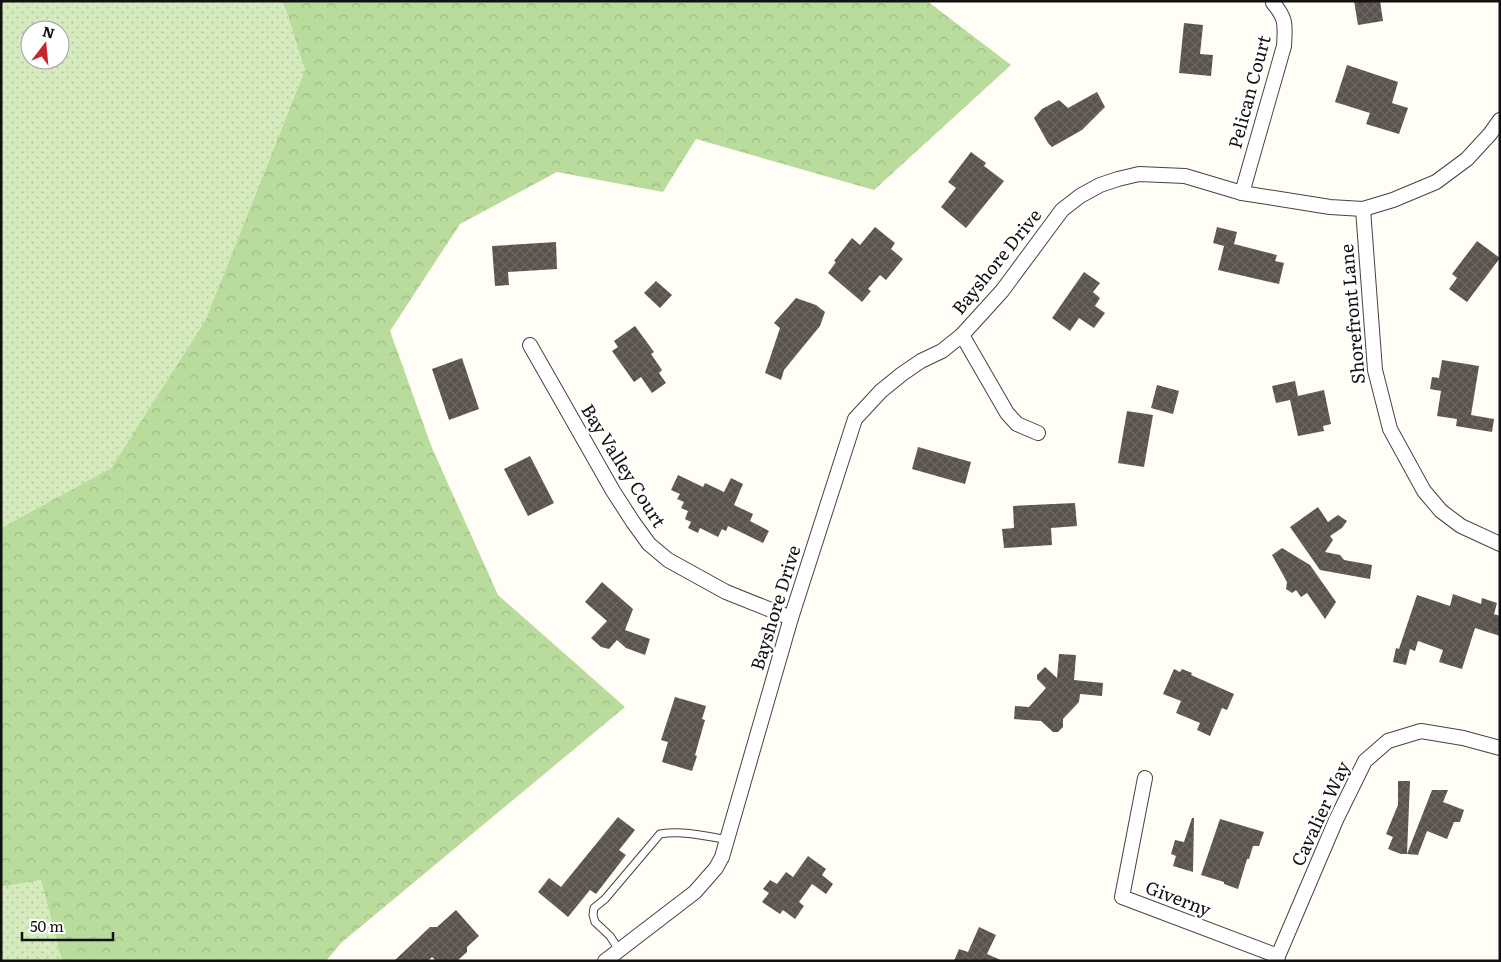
<svg xmlns="http://www.w3.org/2000/svg" width="1501" height="962" font-family="Literata,serif">
<style>
.grass{fill:url(#grass-dots);fill-rule:evenodd}
.forest{fill:url(#forest-crowns)}
.building{fill:url(#building-cross-hatch)}
.lines{fill:none;stroke-linecap:round;stroke-linejoin:round}
.service-casing{stroke:#444;stroke-width:9}
.minor-casing{stroke:#444;stroke-width:16}
.service{stroke:#fff;stroke-width:7}
.minor{stroke:#fff;stroke-width:14}
.labels{text-anchor:middle;stroke-width:5;stroke-linejoin:round;paint-order:stroke}
.street-label{font-size:18px;fill:#111;stroke:#fff}
</style>
<defs>
<pattern id="grass-dots" width="8" height="8" patternUnits="userSpaceOnUse" patternTransform="scale(1.25)"><rect width="8" height="8" fill="#d5ebbd"/><path d="M2 2h.1M6 6h.1" fill="none" stroke="#b6c8a1" stroke-width="1.8" stroke-linecap="round"/></pattern>
<pattern id="forest-crowns" width="20" height="18" patternUnits="userSpaceOnUse" patternTransform="scale(1.25)"><rect width="20" height="18" fill="#b9dc9c"/><path d="M2 6a3 3 0 1 1 6 0M12 15a3 3 0 1 1 6 0" fill="none" stroke="#9ebc85"/></pattern>
<pattern id="building-cross-hatch" width="8" height="8" patternUnits="userSpaceOnUse" patternTransform="scale(1.25)"><rect width="8" height="8" fill="#5a524d"/><path d="M0 0l8 8M0 8l8-8" fill="none" stroke="#6d6662"/></pattern>
</defs>
<rect width="100%" height="100%" fill="#fffdf5"/>
<!-- grass -->
<g class="grass">
<path d="M1,1H283L305,70L205,321L111,468L1,528ZM30,30H60V60H30Z"/>
<polygon points="41,880 62,961 1,961 1,887"/>
</g>
<!-- forest -->
<polygon class="forest" points="283,1 927,1 1011,65 874,190 696,139 663,192 557,172 460,224 390,331 432,448 498,595 625,707 341,943 326,961 62,961 41,880 1,887 1,528 111,468 205,321 305,70"/>
<!-- building -->
<g class="building">
<polygon points="1354,1 1380,1 1383,21 1358,25"/>
<polygon points="1184,23 1203,25 1200,54 1213,55 1211,76 1179,73"/>
<polygon points="1347,65 1398,82 1392,103 1408,108 1399,134 1366,124 1370,113 1335,102"/>
<polygon points="1097,92 1105,107 1082,130 1052,147 1048,143 1034,118 1042,109 1059,100 1068,108"/>
<polygon points="971,152 986,163 984,166 1004,181 966,228 941,207 956,188 948,182"/>
<polygon points="875,227 895,243 891,249 903,259 886,280 880,275 868,289 871,291 862,302 828,273 836,262 834,261 852,238 860,245"/>
<polygon points="1217,227 1237,232 1234,244 1277,255 1275,261 1284,263 1279,284 1218,270 1224,246 1213,243"/>
<polygon points="1477,241 1500,258 1467,302 1449,289 1457,278 1452,274"/>
<polygon points="556,242 557,269 508,272 509,285 495,286 492,246"/>
<polygon points="1084,272 1100,283 1093,292 1100,298 1095,306 1105,313 1094,328 1079,318 1070,331 1052,318"/>
<polygon points="656,281 672,295 660,308 644,293"/>
<polygon points="796,298 816,305 825,312 820,326 784,370 781,380 765,373 780,328 774,323"/>
<polygon points="635,326 654,352 651,354 662,370 659,373 666,383 652,393 641,377 634,382 612,351 618,347 614,341"/>
<polygon points="462,358 479,409 449,420 432,369"/>
<polygon points="1442,360 1479,366 1471,415 1494,419 1492,432 1456,426 1457,419 1437,416 1441,391 1430,389 1432,377 1439,378"/>
<polygon points="1295,381 1298,396 1324,390 1331,424 1323,426 1324,431 1298,436 1290,400 1276,403 1272,386"/>
<polygon points="1157,385 1179,391 1173,414 1151,408"/>
<polygon points="1127,411 1153,415 1144,467 1118,463"/>
<polygon points="918,447 971,462 965,484 912,469"/>
<polygon points="530,456 554,503 528,516 504,469"/>
<polygon points="678,475 703,487 705,483 724,492 731,478 743,484 734,505 753,514 750,521 769,531 763,543 728,526 726,531 722,529 718,537 700,528 698,533 688,528 691,522 685,519 688,511 681,508 684,502 677,499 680,494 671,490"/>
<polygon points="1075,503 1077,526 1051,528 1052,545 1004,548 1002,529 1014,528 1013,506"/>
<polygon points="1318,507 1328,522 1338,515 1347,521 1342,528 1330,536 1333,540 1325,552 1340,555 1344,560 1372,565 1370,579 1320,570 1290,527"/>
<polygon points="1282,548 1310,565 1336,602 1325,619 1307,593 1301,597 1296,590 1292,593 1286,589 1287,582 1272,555"/>
<polygon points="602,582 633,609 625,630 650,639 645,655 626,648 617,640 609,649 601,647 591,638 607,621 585,602"/>
<polygon points="1453,594 1481,604 1482,598 1497,603 1494,614 1500,616 1500,636 1475,628 1462,669 1439,662 1443,650 1418,641 1415,651 1410,649 1406,665 1393,662 1396,648 1399,649 1417,595 1450,606"/>
<polygon points="1059,654 1076,655 1074,680 1103,683 1102,696 1080,694 1079,702 1063,719 1063,727 1058,732 1053,732 1041,721 1014,719 1015,706 1029,707 1046,688 1037,679 1037,675 1045,667 1057,678"/>
<polygon points="1174,669 1180,672 1182,669 1192,673 1191,675 1234,694 1227,710 1222,708 1210,736 1197,730 1200,723 1176,713 1181,701 1163,694"/>
<polygon points="675,697 706,706 702,719 705,720 695,755 697,756 692,771 662,762 668,742 661,740"/>
<polygon points="1398,781 1410,781 1407,854 1401,854 1388,849 1393,837 1386,834 1398,805"/>
<polygon points="1432,790 1448,790 1443,802 1464,810 1460,822 1454,822 1447,839 1427,831 1418,855 1407,854"/>
<polygon points="618,817 635,830 619,850 626,855 596,894 590,890 568,917 538,892 549,878 561,887"/>
<polygon points="1192,818 1194,818 1193,872 1173,866 1176,856 1171,854 1175,840 1184,842"/>
<polygon points="1220,819 1264,832 1259,846 1253,846 1249,859 1247,859 1238,889 1224,884 1224,882 1201,875"/>
<polygon points="808,856 826,869 822,875 833,884 826,894 812,884 799,902 804,906 795,919 783,910 780,914 762,902 769,893 763,889 770,880 777,884 786,872 793,877"/>
<polygon points="456,910 479,936 467,947 467,952 457,961 436,961 432,957 428,961 394,961 430,927 437,927"/>
<polygon points="979,927 996,935 987,954 1003,961 954,961 959,949 968,952"/>
</g>
<g class="lines">
<!-- service casing -->
<g class="service-casing">
<path id="service" d="M619,950L610,936L595,922L593,915L594,908L605,899L660,834C682,830 706,836 728,840"/>
</g>
<!-- minor casing -->
<g class="minor-casing">
<g id="minor">
<path d="M1242,193L1284,46C1285,26 1287,19 1273,3"/>
<polyline points="1363,209 1375,370 1390,429 1424,491 1441,511 1461,526 1500,544"/>
<polyline points="962,335 1007,413 1017,424 1038,433"/>
<polyline points="530,345 613,491 633,522 649,544 668,560 726,592 791,618"/>
<polyline points="1145,778 1122,897 1278,956"/>
<polyline points="605,961 695,892 716,868 722,857 791,618 855,419 881,391 902,374 921,361 942,351 962,335 1002,291 1062,210 1080,196 1100,185 1118,179 1139,174 1185,176 1242,193 1330,207 1363,209 1393,200 1436,182 1467,159 1490,134 1500,120"/>
<polyline points="1277,961 1278,956 1336,820 1365,761 1388,741 1421,731 1463,738 1500,748"/>
</g>
</g>
<!-- service -->
<use href="#service" class="service"/>
<!-- minor -->
<use href="#minor" class="minor"/>
</g>
<g class="labels">
<!-- street labels -->
<g class="street-label">
<text transform="translate(1250 92) rotate(-75)" y="6">Pelican Court</text>
<text transform="translate(997 262) rotate(-51)" y="6">Bayshore Drive</text>
<text transform="translate(1353 314) rotate(-95)" y="6">Shorefront Lane</text>
<text transform="translate(623 466) rotate(58)" y="6">Bay Valley Court</text>
<text transform="translate(776 608) rotate(-73)" y="6">Bayshore Drive</text>
<text transform="translate(1321 814) rotate(-65)" y="6">Cavalier Way</text>
<text transform="translate(1178 899) rotate(21)" y="6">Giverny</text>
</g>
</g>
<!-- border -->
<rect width="1501" height="962" fill="none" stroke="#111111" stroke-width="5"/>
<!-- north arrow -->
<g transform="translate(45 45) rotate(16)"><circle r="24" fill="#ffffff" stroke="#a0a0a0"/>
<path d="M0-4L9 19L0 12L-9 19Z" fill="#c4262e"/>
<text y="-8" font-size="14" font-weight="bold" text-anchor="middle" fill="#111111">N</text>
</g>
<!-- scale -->
<path d="M22 932v8h91v-8" fill="none" stroke="#111111" stroke-width="2.5"/>
<text x="30" y="932" font-size="15" fill="#111111" stroke="#ffffff" stroke-width="4" paint-order="stroke">50 m</text>
</svg>
